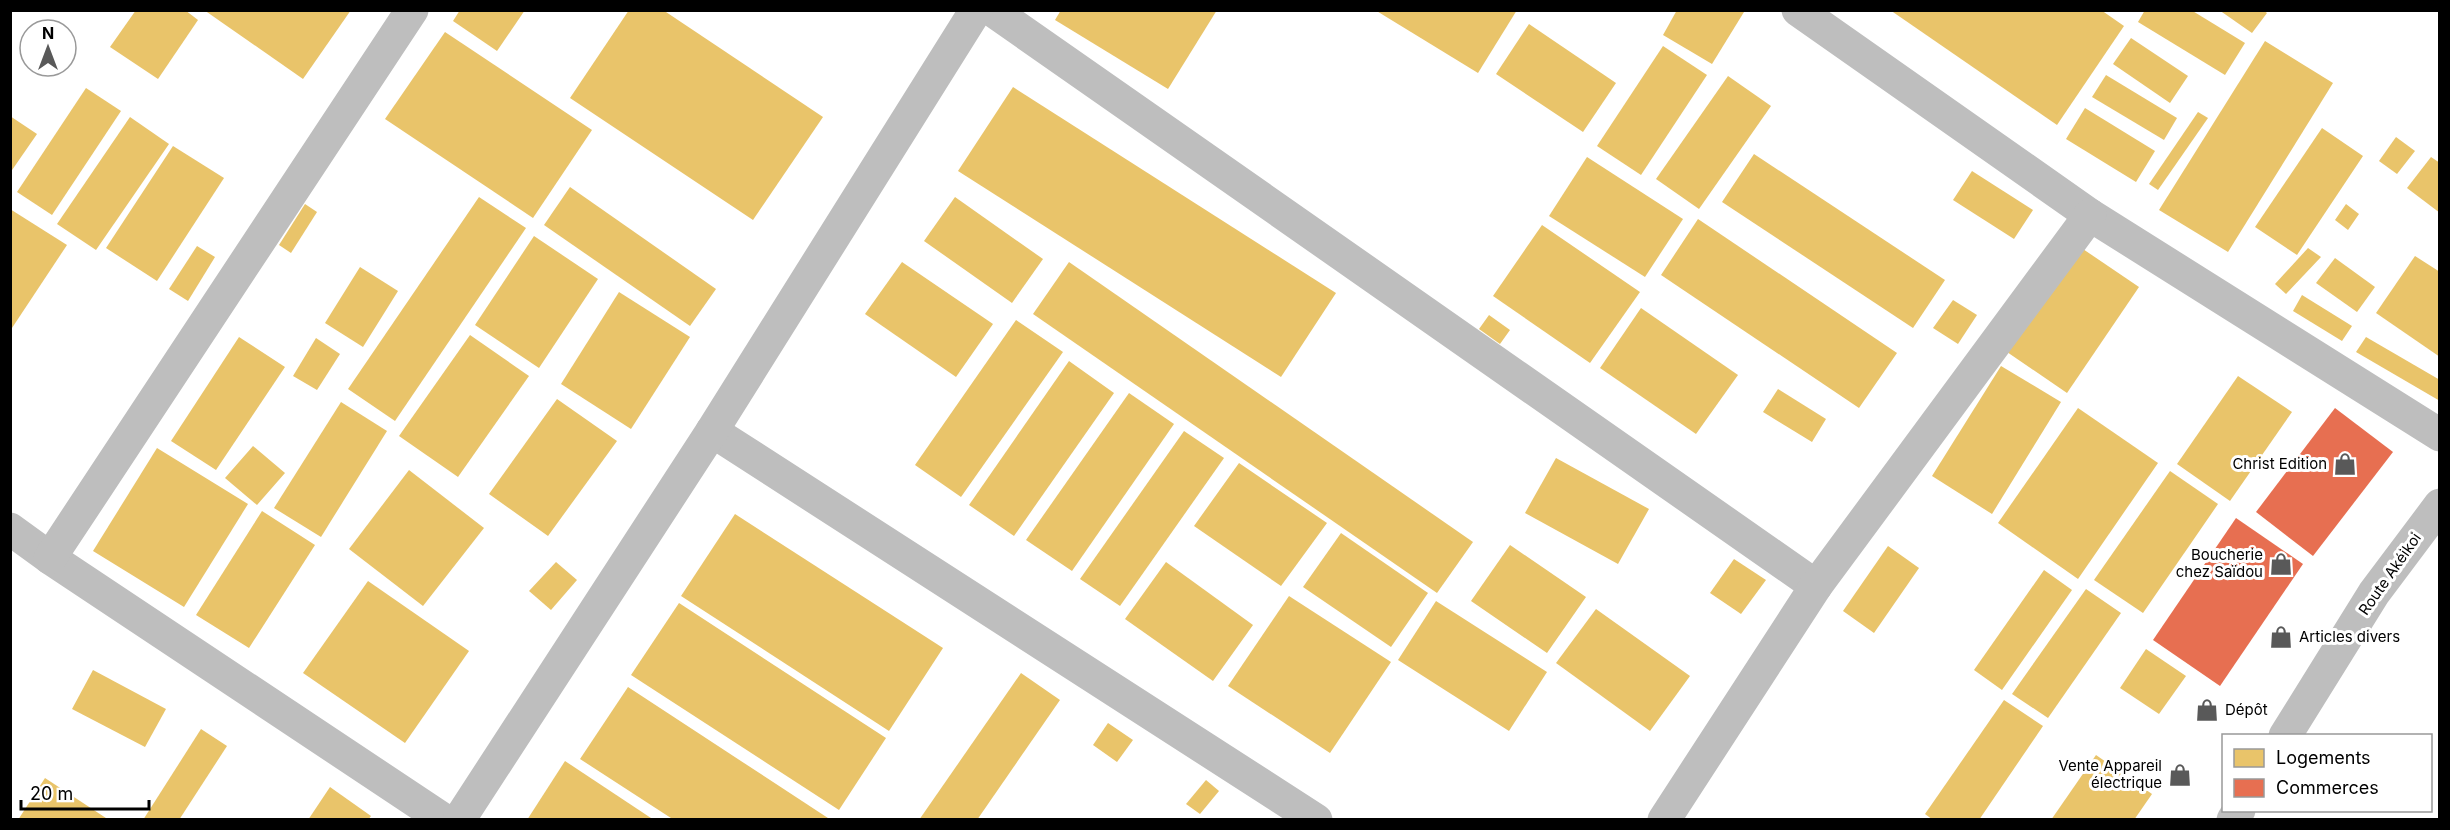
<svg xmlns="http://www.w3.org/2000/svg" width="2450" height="830" font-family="Inter,sans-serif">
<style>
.homes{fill:#e9c46a}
.shops{fill:#e76f51}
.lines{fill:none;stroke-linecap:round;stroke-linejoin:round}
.minor{stroke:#bebebe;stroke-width:33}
.labels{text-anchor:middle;stroke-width:6;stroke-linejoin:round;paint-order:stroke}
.poi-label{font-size:15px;fill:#000;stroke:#fff;text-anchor:end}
.street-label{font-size:15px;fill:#000;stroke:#fff}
</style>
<rect width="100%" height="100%" fill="#fff"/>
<!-- homes -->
<g class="homes">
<polygon points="136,10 185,10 198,20 158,79 110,47"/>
<polygon points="204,10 351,10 303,79"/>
<polygon points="460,10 525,10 497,51 453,21"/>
<polygon points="629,10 663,10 823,117 753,220 570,98"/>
<polygon points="1061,10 1217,10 1168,89 1055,20"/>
<polygon points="1375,10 1517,10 1478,73"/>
<polygon points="1677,10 1741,10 1744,12 1712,64 1663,35"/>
<polygon points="1890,10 2101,10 2124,26 2057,125"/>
<polygon points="2145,10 2191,10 2245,43 2225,75 2138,22"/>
<polygon points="2219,10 2263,10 2267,13 2252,33"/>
<polygon points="1529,24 1616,83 1583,132 1496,74"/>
<polygon points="445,32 592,130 533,218 385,119"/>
<polygon points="2131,38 2188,76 2170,103 2113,64"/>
<polygon points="2265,41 2333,83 2228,252 2159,210"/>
<polygon points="1663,46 1707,75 1641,175 1597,146"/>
<polygon points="2106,75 2177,118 2164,140 2092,97"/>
<polygon points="1728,76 1771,106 1699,209 1656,179"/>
<polygon points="1013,87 1336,293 1281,377 958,171"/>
<polygon points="86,88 121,111 52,215 17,192"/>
<polygon points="2085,108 2155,151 2136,182 2066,139"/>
<polygon points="2198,112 2208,118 2158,190 2149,184"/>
<polygon points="10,116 37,134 10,173"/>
<polygon points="130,117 169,144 96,250 57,224"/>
<polygon points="2322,128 2363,156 2297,255 2255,227"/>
<polygon points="2396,137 2415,151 2397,174 2379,161"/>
<polygon points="173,146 224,178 157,281 106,248"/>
<polygon points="1754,154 1945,280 1913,328 1722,202"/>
<polygon points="1587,157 1683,219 1645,277 1549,216"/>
<polygon points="2431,157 2440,163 2440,213 2407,188"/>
<polygon points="1972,171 2033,210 2014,239 1953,200"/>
<polygon points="570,187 716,289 690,326 544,225"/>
<polygon points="479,197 526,228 395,421 348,389"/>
<polygon points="955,197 1043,259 1012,303 924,241"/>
<polygon points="305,204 317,212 291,253 279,245"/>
<polygon points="2346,204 2359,214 2348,230 2335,220"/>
<polygon points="10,209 67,245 10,331"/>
<polygon points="1698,219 1897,353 1859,408 1661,275"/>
<polygon points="1542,225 1640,292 1590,363 1493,296"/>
<polygon points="534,236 598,279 539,368 475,325"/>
<polygon points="197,246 215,257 188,301 169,289"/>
<polygon points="2080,247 2139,287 2067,393 2007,352"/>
<polygon points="2308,248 2321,257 2286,294 2275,284"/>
<polygon points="2415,256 2440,272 2440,357 2376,313"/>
<polygon points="2335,258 2375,287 2357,312 2316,283"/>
<polygon points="902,262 993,324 956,377 865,314"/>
<polygon points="1069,262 1473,542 1437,593 1033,314"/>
<polygon points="360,267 398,291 363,347 325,323"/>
<polygon points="619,292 690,337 631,429 561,384"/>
<polygon points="2302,295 2352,326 2342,341 2293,311"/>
<polygon points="1953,300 1977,315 1958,344 1933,328"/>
<polygon points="1641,308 1738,375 1696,434 1600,368"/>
<polygon points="1489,315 1510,330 1500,344 1479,329"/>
<polygon points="1016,320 1063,352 961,497 915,465"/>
<polygon points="470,335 529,376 458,477 399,436"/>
<polygon points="239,337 285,367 216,470 171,441"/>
<polygon points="2366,337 2440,380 2440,401 2356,352"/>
<polygon points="316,338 340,354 317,390 293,376"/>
<polygon points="1069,361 1114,393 1014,536 969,505"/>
<polygon points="2001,366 2061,402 1992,514 1932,476"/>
<polygon points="2238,376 2292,412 2230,501 2177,464"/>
<polygon points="1778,389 1826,419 1812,442 1763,412"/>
<polygon points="1129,393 1174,424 1072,571 1026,540"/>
<polygon points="557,399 617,441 548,536 489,494"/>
<polygon points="341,402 387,431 321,537 274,508"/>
<polygon points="2078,408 2158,463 2078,579 1998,523"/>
<polygon points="1184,431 1224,458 1120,606 1080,579"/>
<polygon points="253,446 285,473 257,505 225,478"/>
<polygon points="157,448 248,504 184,607 93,551"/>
<polygon points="1556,458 1649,509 1618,564 1525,513"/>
<polygon points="1239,463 1327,523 1281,586 1194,526"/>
<polygon points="409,470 484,528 423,606 349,549"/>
<polygon points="2170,471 2218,504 2143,613 2094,580"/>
<polygon points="262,511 315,545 249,648 196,615"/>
<polygon points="735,514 943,648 889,731 681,596"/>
<polygon points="1341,533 1428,593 1391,647 1303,587"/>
<polygon points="1510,545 1586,597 1547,653 1471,601"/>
<polygon points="1888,546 1919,568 1874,633 1843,611"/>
<polygon points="1734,559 1766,580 1741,614 1710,593"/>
<polygon points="556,562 577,580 551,610 529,591"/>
<polygon points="1166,562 1253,625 1213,681 1125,619"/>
<polygon points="2044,570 2072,590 2002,690 1974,670"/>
<polygon points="368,581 469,651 405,743 303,673"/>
<polygon points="2086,589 2121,613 2048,718 2012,694"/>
<polygon points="1289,596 1391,662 1330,753 1228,686"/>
<polygon points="1436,601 1547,672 1509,731 1398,660"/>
<polygon points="679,603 886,738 839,810 631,675"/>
<polygon points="1596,609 1690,676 1650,731 1556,663"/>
<polygon points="2146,649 2186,676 2159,714 2120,688"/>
<polygon points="93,670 166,709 145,747 72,709"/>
<polygon points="1021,673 1060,700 977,820 919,820"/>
<polygon points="628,687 831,820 674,820 580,759"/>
<polygon points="2004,700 2043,726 1979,820 1933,820 1925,814"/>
<polygon points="1108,723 1133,740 1117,762 1093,745"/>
<polygon points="201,729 227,746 179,820 143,820"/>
<polygon points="2096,755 2152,794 2134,820 2051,820"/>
<polygon points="565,761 654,820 527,820"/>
<polygon points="45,778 109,820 18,820"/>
<polygon points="1206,780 1219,791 1200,814 1186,804"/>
<polygon points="330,787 371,816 368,820 308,820"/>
</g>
<!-- shops -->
<g class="shops">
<polygon points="2335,408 2393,452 2313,556 2256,512"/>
<polygon points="2236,518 2303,564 2220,686 2153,640"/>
</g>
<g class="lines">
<!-- minor -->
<g class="minor">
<polyline points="992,10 1816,586"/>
<polyline points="1798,10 2090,215 2440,435"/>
<polyline points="712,431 1316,820"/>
<polyline points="10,529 50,558 444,820"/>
<polyline points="50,558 412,10"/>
<polyline points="2285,736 2374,593 2440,505"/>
<polyline points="459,820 712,431 976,10"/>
<polyline points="1664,820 1816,586 2090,215"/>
<polyline points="2233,820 2239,810"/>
</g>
</g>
<!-- icons -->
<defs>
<g id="shop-bare" transform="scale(1.8)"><path d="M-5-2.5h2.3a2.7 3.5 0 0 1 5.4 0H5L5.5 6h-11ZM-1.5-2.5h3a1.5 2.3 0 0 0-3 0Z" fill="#595959" stroke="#fff" stroke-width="2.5" paint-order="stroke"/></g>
</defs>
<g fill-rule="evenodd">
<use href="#shop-bare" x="2345" y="464"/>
<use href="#shop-bare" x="2281" y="564"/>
<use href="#shop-bare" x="2281" y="637"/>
<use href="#shop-bare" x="2207" y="710"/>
<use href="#shop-bare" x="2180" y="775"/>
</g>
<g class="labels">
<!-- poi labels -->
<g class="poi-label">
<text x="2327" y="469">Christ Edition</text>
<text x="2263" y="560">Boucherie<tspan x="2263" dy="17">chez Saïdou</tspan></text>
<text x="2299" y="642" text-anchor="start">Articles divers</text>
<text x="2225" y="715" text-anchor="start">Dépôt</text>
<text x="2162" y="771">Vente Appareil<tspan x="2162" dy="17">électrique</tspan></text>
</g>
<!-- street labels -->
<g class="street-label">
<text transform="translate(2390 574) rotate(-55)" y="5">Route Akéikoi</text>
</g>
</g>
<!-- border -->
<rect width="2450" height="830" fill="none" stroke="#000000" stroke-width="24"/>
<!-- legend -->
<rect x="2222" y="734" width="210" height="78" fill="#ffffff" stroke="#999999" stroke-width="1.5"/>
<rect x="2234" y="749" width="30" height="18" fill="#e9c46a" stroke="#999999" stroke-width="1.5"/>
<text x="2276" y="764" font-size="18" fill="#000000">Logements</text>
<rect x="2234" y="779" width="30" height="18" fill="#e76f51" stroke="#999999" stroke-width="1.5"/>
<text x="2276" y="794" font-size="18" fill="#000000">Commerces</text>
<!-- north arrow -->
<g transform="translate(48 48)"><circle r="28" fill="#ffffff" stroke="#999999" stroke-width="1.5"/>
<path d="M0-4.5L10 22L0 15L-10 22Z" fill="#595959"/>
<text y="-9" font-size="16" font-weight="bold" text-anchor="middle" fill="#000000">N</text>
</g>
<!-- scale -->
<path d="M21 800v9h128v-9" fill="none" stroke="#000000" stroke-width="3"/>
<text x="30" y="800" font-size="18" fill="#000000" stroke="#ffffff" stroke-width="4.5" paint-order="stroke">20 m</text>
</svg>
